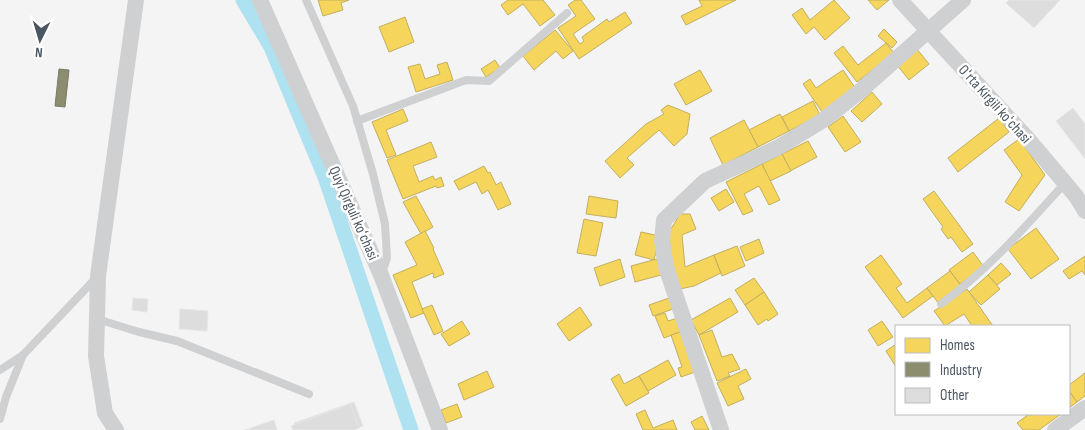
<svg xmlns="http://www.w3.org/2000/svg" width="1085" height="430" font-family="'Sofia Sans Condensed',sans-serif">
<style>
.homes{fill:#f6d55c;stroke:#c2af5e}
.industry{fill:#8c8c6e;stroke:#787c6a}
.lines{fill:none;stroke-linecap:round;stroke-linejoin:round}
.canal{stroke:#aee2f0;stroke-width:15}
.building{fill:#ddddde;stroke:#e5e6e7}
.lane{stroke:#ced0d2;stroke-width:8}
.street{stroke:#ced0d2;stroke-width:16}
.labels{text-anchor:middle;stroke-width:5;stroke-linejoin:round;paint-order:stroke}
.street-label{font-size:15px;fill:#4a5661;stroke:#fff}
</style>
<rect width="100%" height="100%" fill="#f4f4f4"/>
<!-- homes -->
<g class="homes">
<polygon points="318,0 349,0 341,3 343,10 323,16"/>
<polygon points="508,0 543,0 555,15 540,26 523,4 508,15 501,5"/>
<polygon points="575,0 581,0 595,19 573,34 580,44 584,41 582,37 607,19 609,22 625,12 632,23 579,59 558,28 576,16 568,5"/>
<polygon points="699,0 736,0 686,25 681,16 702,6"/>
<polygon points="834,0 850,18 825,40 814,27 806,34 792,15 802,8 810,20"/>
<polygon points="868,0 889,0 877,10"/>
<polygon points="405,17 414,42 389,52 379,27"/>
<polygon points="884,29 897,42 892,48 878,36"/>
<polygon points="555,30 573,51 563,59 556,51 534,70 523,56"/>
<polygon points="886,43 894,53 857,82 834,53 843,46 858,65"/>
<polygon points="917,49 929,64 909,80 897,65"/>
<polygon points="495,60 500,68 486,77 481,69"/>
<polygon points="447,62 453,80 416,92 408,67 420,64 425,79 440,74 437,65"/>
<polygon points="700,70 712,91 686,105 674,84"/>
<polygon points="843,70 856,89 822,112 803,84 810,79 816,88"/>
<polygon points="872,92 882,104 862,122 851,111"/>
<polygon points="813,101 820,115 789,131 782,117"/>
<polygon points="668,105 690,114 687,134 674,146 659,130 627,158 634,165 620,178 605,161 646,124 664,114 661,110"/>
<polygon points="403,109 408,121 386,130 396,155 387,158 372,122"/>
<polygon points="780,114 789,131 758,147 749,130"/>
<polygon points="843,116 861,142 845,152 828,127"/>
<polygon points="999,118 1009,132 958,172 948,158"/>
<polygon points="744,120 758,147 723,165 710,138"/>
<polygon points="1019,139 1045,175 1019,211 1005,202 1022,175 1004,150"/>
<polygon points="808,141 817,157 790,171 782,154"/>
<polygon points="431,142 437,157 413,166 419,182 433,176 435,180 441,177 444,186 437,188 436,186 403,199 387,160"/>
<polygon points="782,154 791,171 770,181 762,164"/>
<polygon points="762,164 780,200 769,205 759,186 744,194 753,211 743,215 726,182"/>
<polygon points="484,166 488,173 490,172 496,185 501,182 511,204 498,210 488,190 482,194 476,182 459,190 454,181"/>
<polygon points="726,189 734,202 719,211 711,198"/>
<polygon points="934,191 973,244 962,252 951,237 948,239 941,229 943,227 923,199"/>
<polygon points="416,196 433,227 421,234 403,202"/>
<polygon points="589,196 618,201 616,218 586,214"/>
<polygon points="680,214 690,214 696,229 682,235 685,267 714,255 721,273 694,286 680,289 672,272 669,232"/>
<polygon points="584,219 603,223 596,256 577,253"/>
<polygon points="1036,228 1059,259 1031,279 1008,249"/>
<polygon points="425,231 434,248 433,249 444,274 434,278 433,273 412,282 424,313 411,318 393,275 417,265 405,242"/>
<polygon points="641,232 660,236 654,260 635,255"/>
<polygon points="759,239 764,253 746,261 740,247"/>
<polygon points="737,246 745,266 722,276 714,255"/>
<polygon points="973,252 984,267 960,284 949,270"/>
<polygon points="881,255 902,284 896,288 907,303 927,288 933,296 903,318 865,267"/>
<polygon points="1085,256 1085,275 1082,271 1069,279 1063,271"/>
<polygon points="620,259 625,277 600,286 594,268"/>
<polygon points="657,259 661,275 635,282 631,266"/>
<polygon points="1001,263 1011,274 997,285 988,275"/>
<polygon points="950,271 962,287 939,304 927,288"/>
<polygon points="988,275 1000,289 981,305 969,292"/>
<polygon points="754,278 764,292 745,305 735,290"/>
<polygon points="967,289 993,326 972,326 964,314 945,326 934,311"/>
<polygon points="764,292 778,314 768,321 767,319 758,325 745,305"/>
<polygon points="669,298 673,309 653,316 649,305"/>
<polygon points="730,298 738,312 699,335 691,320"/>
<polygon points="432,305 443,331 434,335 422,309"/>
<polygon points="580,307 592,325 569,341 557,324"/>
<polygon points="665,313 668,321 678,318 683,331 664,338 655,316"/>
<polygon points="462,321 470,334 449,346 441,334"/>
<polygon points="882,321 893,337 878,346 868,330"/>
<polygon points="712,330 722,357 732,354 740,369 728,373 730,376 717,381 699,335"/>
<polygon points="683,331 698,371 681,377 678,368 682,367 671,335"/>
<polygon points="896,344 896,367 886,351"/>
<polygon points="668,360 676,375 648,391 639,376"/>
<polygon points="746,369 751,379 738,386 744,399 728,406 717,383"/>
<polygon points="487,371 494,387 464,400 458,384"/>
<polygon points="1085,373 1085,396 1077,402 1069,391 1069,385"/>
<polygon points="619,374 624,384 639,376 649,393 626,406 611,379"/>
<polygon points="1069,391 1077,402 1069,408"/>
<polygon points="457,404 462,417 446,423 441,410"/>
<polygon points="645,410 653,428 673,420 677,430 643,430 636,414"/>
<polygon points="1029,414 1061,414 1039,430 1023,430 1017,423"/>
<polygon points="702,416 709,430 695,430 691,422"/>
</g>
<!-- industry -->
<polygon class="industry" points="59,69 69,70 65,107 55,106"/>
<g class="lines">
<!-- canal -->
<polyline class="canal" points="243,0 271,47 325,177 411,430"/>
</g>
<!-- building -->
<g class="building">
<polygon points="1009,0 1060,0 1034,28 1006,3"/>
<polygon points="1073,108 1085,124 1085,159 1056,121"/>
<polygon points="133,298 148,299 147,312 132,310"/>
<polygon points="180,309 208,311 207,331 179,329"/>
<polygon points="354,402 363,426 353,430 296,430 294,423"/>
<polygon points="350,404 359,428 353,430 293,430 291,426"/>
<polygon points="274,420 277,430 245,430"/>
</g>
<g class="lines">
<!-- lane -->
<g class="lane">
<polyline points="306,0 353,106 373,174 385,224 387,258 382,273"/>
<polyline points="357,121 466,80 489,81 567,13"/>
<path d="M941,304C987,271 1026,226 1065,183"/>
<polyline points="97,319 139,332 177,341 309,394"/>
<polyline points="0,370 23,355"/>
<polyline points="0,419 6,397 23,355 96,278"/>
</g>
<!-- street -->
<g class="street">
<polyline points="260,0 381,275 440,430"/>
<polyline points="900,0 1027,138 1076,196 1085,211"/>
<polyline points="116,430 105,413 96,356 98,276 136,0"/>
<polyline points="721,430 666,267 662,241 664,220 705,181 777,148 822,121 859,92 963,0"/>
<polyline points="1055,430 1085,408"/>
</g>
</g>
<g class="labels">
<!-- street labels -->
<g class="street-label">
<text transform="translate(995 104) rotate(48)" y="5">Oʻrta Kirgili koʻchasi</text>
<text transform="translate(354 213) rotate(66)" y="5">Quyi Qirguli koʻchasi</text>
</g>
</g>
<!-- legend -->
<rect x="895" y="325" width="175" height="90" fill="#ffffff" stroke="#b7bbc0"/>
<rect x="905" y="338" width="25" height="15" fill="#f6d55c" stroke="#b7bbc0"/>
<text x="940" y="350" font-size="15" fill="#4a5661">Homes</text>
<rect x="905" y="362" width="25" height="15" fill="#8c8c6e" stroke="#b7bbc0"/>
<text x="940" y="375" font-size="15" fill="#4a5661">Industry</text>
<rect x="905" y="388" width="25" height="15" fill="#ddddde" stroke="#b7bbc0"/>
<text x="940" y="400" font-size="15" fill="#4a5661">Other</text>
<!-- north arrow -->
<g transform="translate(40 40) rotate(185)" stroke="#ffffff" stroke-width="4" paint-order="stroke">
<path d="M0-4L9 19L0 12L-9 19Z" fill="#4a5661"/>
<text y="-8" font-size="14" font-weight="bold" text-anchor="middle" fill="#4a5661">N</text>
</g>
</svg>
